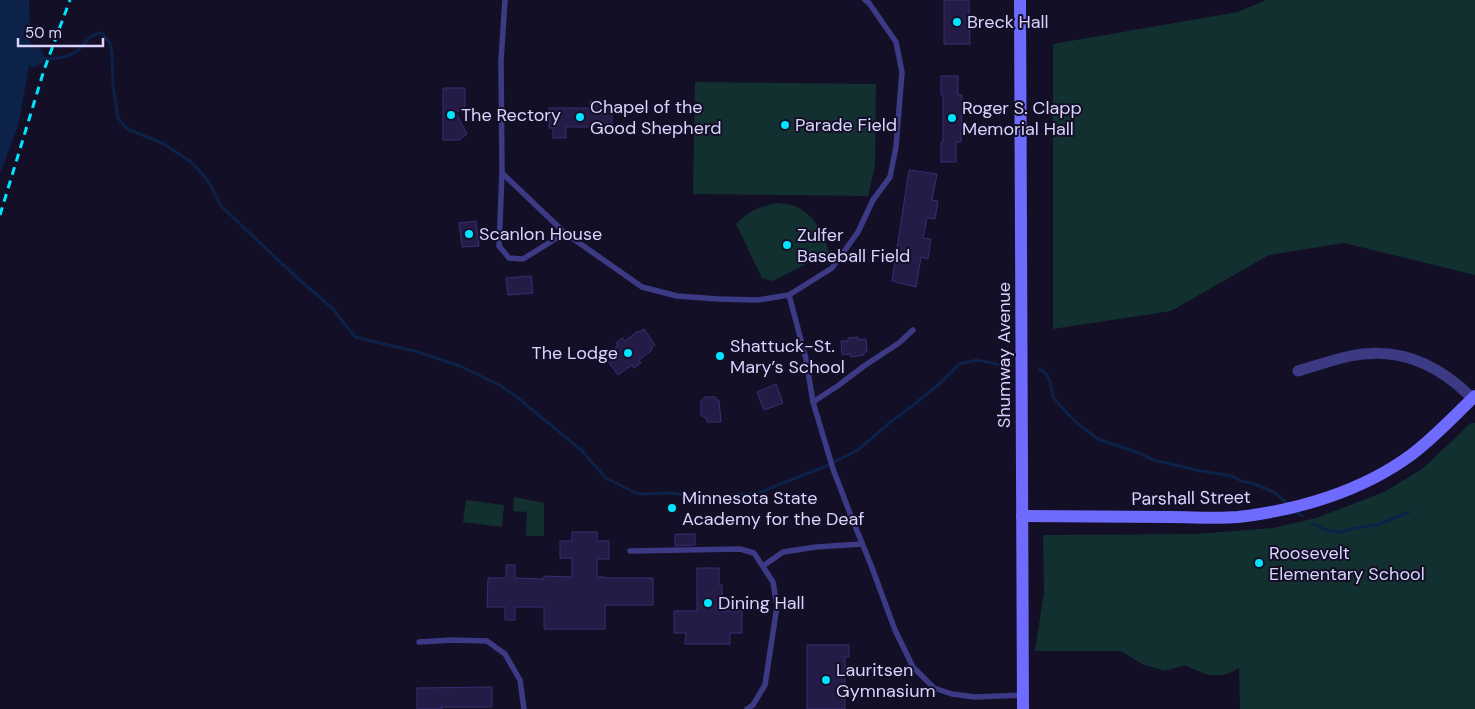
<svg xmlns="http://www.w3.org/2000/svg" width="1475" height="709" font-family="'DM Sans',sans-serif">
<style>
.green{fill:#12302f}
.water{fill:#0c2248}
.lines{fill:none;stroke-linecap:round;stroke-linejoin:round}
.stream{stroke:#0c2248;stroke-width:3}
.river{stroke:#0c2248;stroke-width:20}
.building{fill:#241b47;stroke:#3b2d73}
.lane{stroke:#3d3a85;stroke-width:5.5}
.street{stroke:#3d3a85;stroke-width:11}
.secondary{stroke:#6f6bff;stroke-width:12}
.rail{stroke:#00e5ff;stroke-width:3;stroke-dasharray:8 6;stroke-linecap:butt}
.poi-dot{fill:#00e5ff;stroke:#130f26;stroke-width:2}
.labels{text-anchor:middle;stroke-width:4;stroke-linejoin:round;paint-order:stroke}
.poi-label{font-size:18px;fill:#d9d4ff;stroke:#130f26;text-anchor:start}
.street-label{font-size:18px;fill:#d9d4ff;stroke:#130f26}
</style>
<rect width="100%" height="100%" fill="#130f26"/>
<!-- green -->
<g class="green">
<polygon points="1266,0 1475,0 1475,275 1344,243 1269,255 1171,311 1053,329 1053,44 1238,12"/>
<polygon points="695,82 876,84 875,166 868,196 693,194"/>
<path d="M777,203C782,204 789,204 793,205C813,213 824,233 829,252L773,281L762,278L736,224C750,210 759,207 777,203Z"/>
<path d="M1471,423H1475V709H1240L1239,668C1218,681 1206,675 1185,665L1165,671L1142,664L1121,651H1035L1044,592L1043,535L1197,534L1273,528L1316,518L1384,492L1422,469Z"/>
<polygon points="514,497 544,503 544,536 526,536 527,512 513,511"/>
<polygon points="466,500 504,505 502,527 463,522"/>
</g>
<!-- water -->
<polygon class="water" points="0,0 29,0 31,56 18,126 0,174"/>
<g class="lines">
<!-- stream -->
<g class="stream">
<path d="M34,57C49,60 64,60 77,51C88,43 87,34 102,33L110,43L112,54L113,85L118,118L127,129L162,143L190,161L198,169L210,184L221,206L293,274L333,309L355,337L418,352L460,366L501,386L518,398L581,450L606,478L638,494L671,493L705,498L758,493L824,467L858,450L888,424L916,403L939,384L959,364L977,360L1002,365H1011"/>
<polyline points="1040,369 1046,374 1050,382 1053,397 1066,412 1078,424 1098,439 1139,453 1153,460 1201,471 1232,476 1241,481 1252,483 1269,490 1275,493 1288,504"/>
<polyline points="1298,513 1302,516"/>
<polyline points="1313,524 1329,531 1341,532 1352,529 1380,524 1409,512"/>
</g>
<!-- river -->
<polyline class="river" points="16,53 21,52 34,57"/>
</g>
<!-- building -->
<g class="building">
<polygon points="944,0 969,0 970,44 944,44"/>
<polygon points="941,76 958,76 958,95 962,95 961,142 956,142 956,162 941,162 941,142 943,142 943,95 941,95"/>
<polygon points="443,88 465,88 465,111 455,111 467,134 459,140 443,140"/>
<polygon points="590,101 601,101 601,108 612,108 612,127 566,127 566,138 553,138 553,128 549,128 549,108 590,108"/>
<polygon points="909,170 937,174 932,200 938,201 935,219 927,218 923,238 931,239 928,259 921,257 916,287 892,281"/>
<polygon points="476,221 479,246 462,247 459,223"/>
<polygon points="531,276 533,293 508,295 506,278"/>
<polygon points="644,329 655,345 651,348 652,350 639,360 641,363 634,368 632,365 618,375 604,356 618,346 616,343 622,338 625,341 638,331 639,332"/>
<polygon points="858,337 858,340 866,339 867,352 864,352 864,355 851,357 850,354 842,355 841,341 848,341 848,338"/>
<polygon points="776,384 783,403 764,410 757,392"/>
<polygon points="704,397 716,397 716,400 719,400 721,422 707,422 707,418 704,418 704,416 701,416 701,400 704,400"/>
<polygon points="572,532 597,532 597,541 609,541 609,559 597,559 597,577 605,577 605,578 653,578 653,605 605,605 605,629 544,629 544,607 515,607 515,620 505,620 505,607 487,607 488,578 506,578 506,565 515,565 515,578 544,579 544,576 572,577 572,558 560,558 560,541 572,541"/>
<polygon points="675,534 695,534 695,545 675,546"/>
<polygon points="697,568 719,568 719,585 722,585 722,611 742,611 742,633 730,633 730,644 685,644 686,633 674,633 674,611 697,611"/>
<polygon points="807,645 849,645 849,657 845,657 845,709 807,709"/>
<polygon points="492,687 492,707 442,707 442,709 417,709 417,688"/>
</g>
<g class="lines">
<!-- lane -->
<g class="lane">
<polyline points="505,0 501,60 502,173 565,233 642,287 677,296 718,299 758,300 789,295 832,268 858,232 873,200 890,177 896,147 902,72 896,42 869,3 865,0"/>
<polyline points="502,173 499,246 509,258 523,259 565,233"/>
<polyline points="789,295 806,359 813,402 833,469 851,516 871,565 895,630 913,667 934,688 952,694 975,697 1023,695"/>
<polyline points="813,402 839,385 864,366 899,343 913,330"/>
<polyline points="630,551 740,549 754,553 773,582 777,606 765,685 753,705 747,709"/>
<polyline points="763,566 783,552 816,547 862,544"/>
<polyline points="419,642 452,640 487,641 505,654 520,680 524,709"/>
</g>
<!-- street -->
<path class="street" d="M1298,371C1315,366 1332,360 1350,356C1399,346 1438,364 1472,398"/>
<!-- secondary -->
<g class="secondary">
<polyline points="1020,0 1023,709"/>
<path d="M1022,516C1072,516 1121,517 1170,517C1193,517 1216,519 1238,517C1299,510 1362,491 1411,455C1435,437 1454,416 1475,396"/>
</g>
<!-- rail -->
<polyline class="rail" points="0,215 44,70 70,0"/>
</g>
<!-- markers -->
<g class="poi-dot">
<circle cx="957" cy="22" r="5"/>
<circle cx="451" cy="115" r="5"/>
<circle cx="580" cy="117" r="5"/>
<circle cx="952" cy="118" r="5"/>
<circle cx="785" cy="125" r="5"/>
<circle cx="469" cy="234" r="5"/>
<circle cx="787" cy="245" r="5"/>
<circle cx="628" cy="353" r="5"/>
<circle cx="720" cy="356" r="5"/>
<circle cx="672" cy="508" r="5"/>
<circle cx="1259" cy="563" r="5"/>
<circle cx="708" cy="603" r="5"/>
<circle cx="826" cy="680" r="5"/>
</g>
<g class="labels">
<!-- poi labels -->
<g class="poi-label">
<text x="967" y="28">Breck Hall</text>
<text x="590" y="113">Chapel of the<tspan x="590" dy="21">Good Shepherd</tspan></text>
<text x="962" y="114">Roger S. Clapp<tspan x="962" dy="21">Memorial Hall</tspan></text>
<text x="461" y="121">The Rectory</text>
<text x="795" y="131">Parade Field</text>
<text x="479" y="240">Scanlon House</text>
<text x="797" y="241">Zulfer<tspan x="797" dy="21">Baseball Field</tspan></text>
<text x="730" y="352">Shattuck-St.<tspan x="730" dy="21">Mary’s School</tspan></text>
<text x="618" y="359" text-anchor="end">The Lodge</text>
<text x="682" y="504">Minnesota State<tspan x="682" dy="21">Academy for the Deaf</tspan></text>
<text x="1269" y="559">Roosevelt<tspan x="1269" dy="21">Elementary School</tspan></text>
<text x="718" y="609">Dining Hall</text>
<text x="836" y="676">Lauritsen<tspan x="836" dy="21">Gymnasium</tspan></text>
</g>
<!-- street labels -->
<g class="street-label">
<text transform="translate(1004 355) rotate(-90)" y="6">Shumway Avenue</text>
<text transform="translate(1191 498) rotate(-1)" y="6">Parshall Street</text>
</g>
</g>
<!-- scale -->
<path d="M18 38v8h85v-8" fill="none" stroke="#d9d4ff" stroke-width="2.5"/>
<text x="25" y="38" font-size="15" fill="#d9d4ff" stroke="#130f26" stroke-width="4" paint-order="stroke">50 m</text>
</svg>
